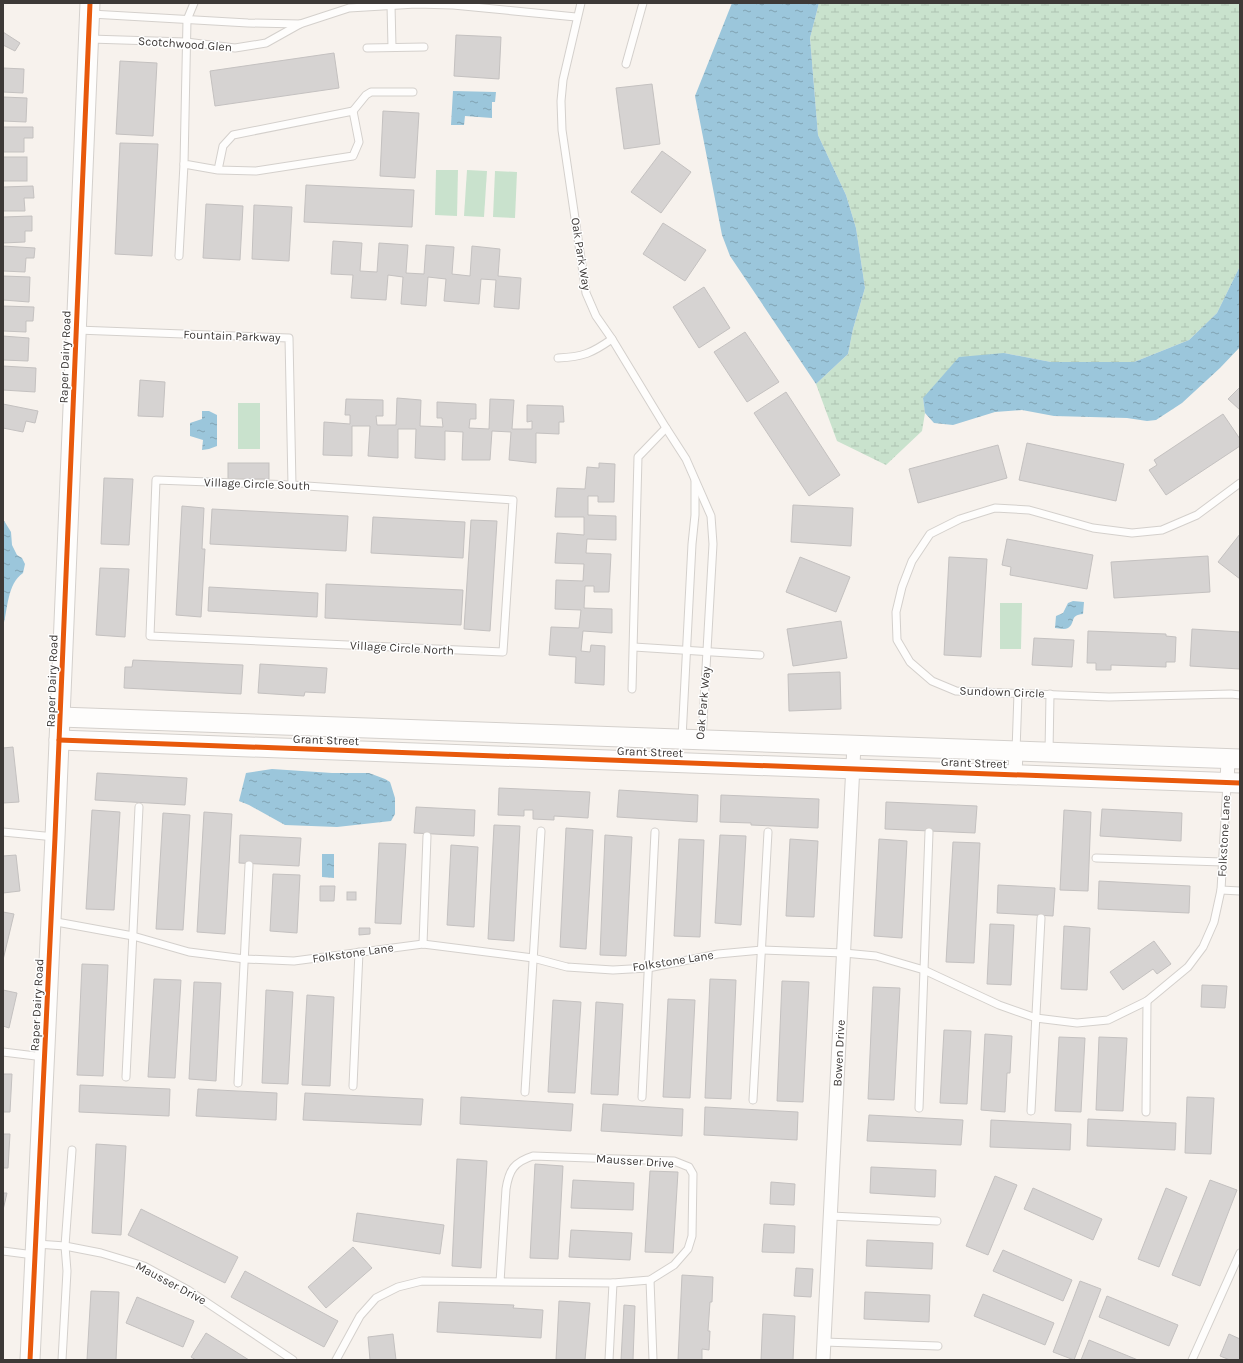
<svg xmlns="http://www.w3.org/2000/svg" width="1243" height="1363" font-family="Karla,sans-serif">
<style>
.wetland{fill:url(#wetland-marsh)}
.park{fill:#c9e2cd}
.water{fill:url(#water-ripples)}
.building{fill:#d6d3d2;stroke:#c4c1c0}
.lines{fill:none;stroke-linecap:round;stroke-linejoin:round}
.lane-casing{stroke:#d4d0cc;stroke-width:9}
.street-casing{stroke:#d4d0cc;stroke-width:15}
.secondary-casing{stroke:#d4d0cc;stroke-width:21}
.lane{stroke:#fefdfc;stroke-width:7}
.street{stroke:#fefdfc;stroke-width:13}
.secondary{stroke:#fefdfc;stroke-width:19}
.cycleway-casing{stroke:#fff;stroke-width:8}
.cycleway{stroke:#e8590c;stroke-width:5}
.labels{text-anchor:middle;stroke-width:3;stroke-linejoin:round;paint-order:stroke}
.street-label{font-size:12px;fill:#3d3937;stroke:#fff}
</style>
<defs>
<pattern id="wetland-marsh" width="20" height="14" patternUnits="userSpaceOnUse"><rect width="20" height="14" fill="#c9e2cd"/><path d="M1 5h8M5 5V1M11 12h8M15 12V8" fill="none" stroke="#aec3b1"/></pattern>
<pattern id="water-ripples" width="26" height="14" patternUnits="userSpaceOnUse"><rect width="26" height="14" fill="#9bc6db"/><path d="M2 4q2-2 4 0t4 0M15 11q2-2 4 0t4 0" fill="none" stroke="#80a2b2"/></pattern>
</defs>
<rect width="100%" height="100%" fill="#f7f2ed"/>
<!-- wetland -->
<polygon class="wetland" points="819,3 1240,3 1240,266 1217,313 1189,340 1134,362 1051,362 1004,353 923,398 925,413 922,431 886,465 837,441 816,384 848,354 853,329 865,288 856,228 846,195 818,135 810,38"/>
<!-- park -->
<g class="park">
<polygon points="436,170 458,170 457,216 435,215"/>
<polygon points="467,170 487,171 484,217 464,216"/>
<polygon points="495,171 517,172 515,218 493,217"/>
<rect x="238" y="403" width="22" height="46"/>
<polygon points="1000,603 1022,603 1021,649 1000,649"/>
</g>
<!-- water -->
<g class="water">
<polygon points="732,3 819,3 810,38 818,135 846,195 856,228 865,288 853,329 848,354 816,384 730,256 722,235 695,96"/>
<polygon points="453,91 496,92 495,102 492,102 492,118 465,116 464,125 451,125"/>
<polygon points="1240,266 1240,347 1220,368 1182,403 1156,420 1147,421 1127,418 1054,416 1022,410 995,412 953,425 934,423 925,413 923,398 959,357 1004,353 1051,362 1134,362 1189,340 1217,313"/>
<polygon points="202,411 209,411 217,415 217,446 209,449 202,450 203,440 190,436 190,423 202,419"/>
<path d="M3,519L11,532L12,545L17,555L22,558L25,564L23,573C7,584 8,609 3,627Z"/>
<path d="M1073,601L1084,602L1083,614C1069,615 1076,623 1068,628C1064,630 1059,628 1055,628L1056,616L1063,613L1068,603Z"/>
<polygon points="272,769 332,773 369,773 385,779 390,782 391,785 395,798 395,814 391,821 337,827 285,825 249,805 239,801 246,773"/>
<polygon points="322,854 334,854 334,878 322,877"/>
</g>
<!-- building -->
<g class="building">
<polygon points="3,32 20,43 15,51 3,45"/>
<polygon points="456,35 501,37 499,79 454,76"/>
<polygon points="334,53 339,88 215,106 210,71"/>
<polygon points="120,61 157,63 153,136 116,134"/>
<polygon points="3,68 24,69 23,93 3,92"/>
<polygon points="652,84 660,144 624,149 616,88"/>
<polygon points="3,97 27,98 26,122 3,121"/>
<polygon points="383,111 419,113 415,178 380,176"/>
<polygon points="3,127 33,127 33,138 24,138 24,152 3,152"/>
<polygon points="120,143 158,144 152,256 115,254"/>
<polygon points="662,151 691,172 661,213 631,192"/>
<rect x="3" y="157" width="24" height="24"/>
<polygon points="306,185 414,190 412,227 304,222"/>
<polygon points="33,186 34,198 24,198 25,211 3,211 3,187"/>
<polygon points="206,204 243,206 240,260 203,258"/>
<polygon points="254,205 292,207 289,261 252,259"/>
<polygon points="32,216 32,231 25,231 25,242 3,243 3,217"/>
<polygon points="663,223 706,250 685,281 643,254"/>
<polygon points="333,241 362,243 360,271 377,272 379,243 408,245 406,273 424,274 426,245 454,247 452,274 470,276 472,246 500,249 498,276 521,278 519,309 494,307 496,280 481,279 479,304 444,301 446,279 428,277 426,306 401,304 403,277 388,275 386,300 351,298 353,275 331,274"/>
<polygon points="3,246 35,248 34,258 26,258 25,272 3,271"/>
<polygon points="3,276 30,277 29,302 3,300"/>
<polygon points="704,287 730,328 699,348 673,307"/>
<polygon points="3,306 34,307 33,321 26,321 26,332 3,331"/>
<polygon points="745,332 779,382 747,402 714,352"/>
<polygon points="3,336 29,338 28,361 3,360"/>
<polygon points="3,366 36,368 35,392 3,390"/>
<polygon points="140,380 165,382 163,417 138,416"/>
<polygon points="1240,387 1240,410 1228,399"/>
<polygon points="786,392 840,475 809,496 754,413"/>
<polygon points="397,398 421,400 420,426 443,427 442,418 437,418 437,402 476,404 476,419 470,419 469,428 489,429 490,399 514,400 512,429 532,429 532,421 527,422 527,405 563,406 564,422 559,422 559,434 536,433 536,463 509,460 511,432 492,431 490,460 462,460 463,432 445,431 445,460 415,458 416,429 398,429 398,458 368,456 370,426 352,426 352,456 323,455 324,422 350,424 350,415 345,415 346,399 383,400 383,416 376,416 377,425 396,425"/>
<polygon points="3,404 38,411 35,423 26,421 23,432 3,428"/>
<polygon points="1223,414 1240,439 1240,446 1166,495 1149,470 1157,465 1154,460"/>
<polygon points="1027,443 1124,464 1116,501 1019,480"/>
<polygon points="998,445 1007,478 918,503 909,469"/>
<rect x="228" y="463" width="41" height="16"/>
<polygon points="599,463 615,464 614,502 598,502 598,496 588,496 588,515 616,516 616,540 587,539 586,553 611,554 609,592 594,592 594,586 585,586 584,608 612,609 612,633 583,631 581,651 590,652 591,645 605,646 604,685 575,683 576,657 549,655 551,627 579,628 581,610 555,609 556,580 583,581 584,564 555,563 557,533 584,535 584,517 555,517 557,488 585,489 587,467 599,468"/>
<polygon points="104,478 133,479 129,545 101,544"/>
<polygon points="793,505 853,508 851,546 791,542"/>
<polygon points="182,506 204,508 202,549 205,549 201,617 176,615"/>
<polygon points="212,509 348,516 346,551 210,544"/>
<polygon points="373,517 465,522 463,558 371,553"/>
<polygon points="471,520 497,521 490,631 464,629"/>
<polygon points="1240,534 1240,579 1218,562"/>
<polygon points="1007,539 1093,555 1087,589 1010,575 1011,567 1002,565"/>
<polygon points="1208,556 1210,592 1114,598 1111,562"/>
<polygon points="800,557 850,577 836,612 786,592"/>
<polygon points="949,557 987,559 981,657 944,655"/>
<polygon points="100,568 129,569 125,637 96,635"/>
<polygon points="326,584 463,590 461,625 325,618"/>
<polygon points="209,587 318,593 317,617 208,611"/>
<polygon points="841,621 847,658 793,666 787,629"/>
<polygon points="1192,629 1240,632 1240,669 1190,666"/>
<polygon points="1088,631 1166,634 1166,636 1176,637 1175,662 1166,662 1166,667 1111,665 1111,670 1096,670 1096,663 1087,663"/>
<polygon points="1034,638 1074,640 1072,667 1032,665"/>
<polygon points="133,660 243,665 241,694 124,688 125,667 132,667"/>
<polygon points="260,664 327,668 325,693 305,692 304,696 258,693"/>
<polygon points="840,672 841,709 789,711 788,674"/>
<polygon points="13,747 19,802 3,803 3,748"/>
<polygon points="97,773 187,778 185,805 95,800"/>
<polygon points="499,788 590,792 588,818 554,816 554,820 533,819 533,810 524,810 524,816 498,815"/>
<polygon points="619,790 698,795 697,822 617,817"/>
<polygon points="721,795 819,799 818,828 751,825 751,823 720,822"/>
<polygon points="886,802 977,806 975,833 885,829"/>
<polygon points="416,807 475,810 474,836 414,833"/>
<polygon points="1102,809 1182,813 1181,841 1100,836"/>
<polygon points="92,810 120,812 114,910 86,909"/>
<polygon points="1064,810 1091,812 1088,891 1060,890"/>
<polygon points="204,812 232,814 225,934 197,932"/>
<polygon points="163,813 190,815 183,930 156,929"/>
<polygon points="494,825 520,826 514,941 488,939"/>
<polygon points="566,828 593,830 586,949 560,947"/>
<polygon points="240,835 301,838 299,866 239,863"/>
<polygon points="605,835 632,837 626,956 600,955"/>
<polygon points="720,835 746,836 741,925 715,923"/>
<polygon points="679,839 704,840 700,937 674,936"/>
<polygon points="790,839 818,841 814,917 786,916"/>
<polygon points="879,839 907,841 902,938 874,936"/>
<polygon points="953,842 980,843 974,963 946,962"/>
<polygon points="379,843 406,844 401,924 375,923"/>
<polygon points="451,845 478,847 474,927 447,925"/>
<polygon points="16,855 20,891 3,893 3,856"/>
<polygon points="273,874 300,875 297,933 270,931"/>
<polygon points="1099,881 1190,886 1189,913 1098,909"/>
<polygon points="998,885 1055,888 1053,916 997,913"/>
<polygon points="320,886 335,886 334,901 320,901"/>
<rect x="347" y="892" width="9" height="8"/>
<polygon points="3,912 14,914 3,960"/>
<polygon points="990,924 1014,925 1011,985 987,984"/>
<polygon points="1064,926 1090,928 1087,990 1061,989"/>
<polygon points="359,928 370,928 370,934 359,935"/>
<polygon points="1154,941 1171,964 1157,974 1153,969 1123,990 1110,972"/>
<polygon points="82,964 108,965 103,1076 77,1075"/>
<polygon points="154,979 181,980 175,1078 148,1077"/>
<polygon points="710,979 736,980 731,1099 705,1098"/>
<polygon points="782,981 809,982 803,1102 777,1101"/>
<polygon points="194,982 221,983 216,1081 189,1079"/>
<polygon points="1202,985 1227,986 1225,1008 1201,1007"/>
<polygon points="873,987 900,988 894,1100 868,1099"/>
<polygon points="3,990 17,993 9,1028 3,1026"/>
<polygon points="266,990 293,992 288,1084 262,1083"/>
<polygon points="307,995 334,997 330,1086 302,1085"/>
<polygon points="668,999 695,1000 690,1098 663,1097"/>
<polygon points="553,1000 581,1002 575,1093 548,1092"/>
<polygon points="596,1002 623,1004 618,1095 591,1094"/>
<polygon points="944,1030 971,1031 967,1104 940,1103"/>
<polygon points="985,1034 1012,1036 1010,1073 1007,1073 1005,1112 981,1110"/>
<polygon points="1059,1037 1085,1038 1081,1112 1055,1111"/>
<polygon points="1099,1037 1127,1038 1123,1111 1096,1110"/>
<polygon points="3,1074 12,1074 10,1112 3,1112"/>
<polygon points="80,1085 170,1089 169,1116 79,1112"/>
<polygon points="198,1089 277,1093 276,1120 196,1116"/>
<polygon points="305,1093 423,1099 421,1125 303,1120"/>
<polygon points="461,1097 573,1104 571,1131 460,1124"/>
<polygon points="1187,1097 1214,1098 1211,1154 1185,1153"/>
<polygon points="603,1104 683,1109 682,1136 601,1131"/>
<polygon points="705,1107 798,1112 797,1140 704,1135"/>
<polygon points="869,1115 963,1120 961,1145 867,1141"/>
<polygon points="1088,1119 1176,1123 1175,1150 1087,1146"/>
<polygon points="991,1120 1071,1124 1070,1150 990,1147"/>
<polygon points="3,1134 10,1134 8,1168 3,1168"/>
<polygon points="96,1144 126,1146 121,1235 92,1233"/>
<polygon points="457,1159 487,1161 481,1268 452,1266"/>
<polygon points="535,1164 563,1166 558,1259 530,1258"/>
<polygon points="871,1167 936,1170 935,1197 870,1193"/>
<polygon points="650,1171 678,1172 673,1253 645,1252"/>
<polygon points="995,1176 1017,1185 988,1255 966,1246"/>
<polygon points="573,1180 634,1183 633,1210 571,1208"/>
<polygon points="1210,1180 1237,1190 1200,1286 1172,1275"/>
<polygon points="771,1182 795,1184 794,1205 770,1204"/>
<polygon points="1033,1188 1102,1219 1093,1240 1024,1209"/>
<polygon points="1166,1188 1187,1197 1159,1267 1138,1259"/>
<polygon points="3,1193 7,1193 3,1210"/>
<polygon points="141,1209 238,1257 225,1283 128,1235"/>
<polygon points="357,1213 444,1225 440,1254 353,1241"/>
<polygon points="764,1224 795,1226 794,1253 762,1252"/>
<polygon points="571,1230 632,1233 630,1260 569,1257"/>
<polygon points="867,1240 933,1243 932,1269 866,1266"/>
<polygon points="353,1247 372,1268 326,1308 308,1287"/>
<polygon points="1003,1250 1072,1280 1063,1301 993,1271"/>
<polygon points="796,1268 813,1269 811,1297 794,1296"/>
<polygon points="245,1271 338,1321 324,1347 231,1297"/>
<polygon points="682,1275 713,1277 712,1302 710,1302 708,1331 710,1331 709,1350 702,1349 702,1360 704,1360 678,1360"/>
<polygon points="1080,1281 1101,1289 1074,1360 1053,1352"/>
<polygon points="91,1291 119,1292 116,1360 87,1360"/>
<polygon points="865,1292 930,1295 929,1322 864,1319"/>
<polygon points="983,1294 1054,1323 1045,1345 974,1316"/>
<polygon points="1107,1296 1178,1325 1169,1346 1099,1317"/>
<polygon points="137,1297 194,1321 183,1347 126,1323"/>
<polygon points="559,1301 590,1303 585,1360 556,1360"/>
<polygon points="439,1302 514,1305 513,1308 543,1310 541,1338 437,1332"/>
<polygon points="624,1305 635,1306 633,1360 621,1360"/>
<polygon points="763,1314 795,1316 793,1360 761,1360"/>
<polygon points="206,1333 249,1360 196,1360 191,1357"/>
<polygon points="393,1334 396,1360 370,1360 368,1337"/>
<polygon points="1229,1334 1240,1339 1240,1360 1230,1360 1220,1356"/>
<polygon points="1089,1340 1138,1360 1081,1360"/>
</g>
<g class="lines">
<!-- lane casing -->
<g class="lane-casing">
<g id="lane">
<polyline points="194,3 187,20 184,164 218,170 256,171 353,156 359,142 353,111 233,135 223,146 218,170"/>
<polyline points="581,3 563,80 561,101 562,130 586,293 596,316 612,339 666,428 686,459 711,516 713,544 702,739"/>
<polyline points="391,5 392,47"/>
<polyline points="91,14 248,23 300,24"/>
<polyline points="90,39 186,42 235,48 266,43 300,24 349,8 416,4 453,5 576,17"/>
<polyline points="367,48 424,47"/>
<polyline points="626,64 643,3"/>
<polyline points="353,111 366,95 371,92 413,92"/>
<polyline points="179,256 184,164"/>
<polyline points="77,330 289,338 292,485"/>
<path d="M558,358C583,357 592,353 612,339"/>
<polygon points="156,480 292,485 513,500 503,652 150,636"/>
<polyline points="1240,483 1197,515 1162,530 1132,533 1093,528 1029,510 995,508 960,519 930,534 912,561 902,587 896,612 897,640 910,662 932,681 956,691 1109,697 1231,694 1240,695"/>
<polyline points="634,647 760,655"/>
<polyline points="632,689 638,457 666,428"/>
<polyline points="682,738 692,544 695,515 695,481"/>
<polyline points="1016,751 1018,693"/>
<polyline points="1049,752 1050,694"/>
<polyline points="3,832 55,837"/>
<polyline points="1096,858 1223,862"/>
<polyline points="1221,890 1240,891"/>
<polyline points="51,921 133,936 189,952 245,959 294,961 423,944 533,958 567,967 613,970 648,968 718,954 762,950 844,953 876,956 924,970 999,1005 1036,1018 1077,1023 1108,1020 1147,1001 1188,967 1203,947 1214,922 1221,890 1227,783"/>
<polyline points="423,944 427,836"/>
<polyline points="3,1052 44,1057"/>
<polyline points="126,1077 139,807"/>
<polyline points="238,1083 249,865"/>
<polyline points="353,1086 359,952"/>
<polyline points="525,1092 541,831"/>
<polyline points="642,1097 655,832"/>
<polyline points="753,1100 768,832"/>
<polyline points="919,1108 929,832"/>
<polyline points="1031,1111 1041,918"/>
<polyline points="1146,1112 1147,1001"/>
<polyline points="831,1216 937,1221"/>
<polyline points="37,1244 65,1246 101,1253 144,1266 188,1290 293,1360"/>
<polyline points="3,1251 34,1255"/>
<polyline points="650,1280 653,1360"/>
<polyline points="824,1342 938,1346"/>
<polyline points="62,1360 67,1271 65,1246 72,1150"/>
<path d="M336,1360L360,1316L376,1298L398,1287L422,1281L613,1283L650,1280L674,1265L688,1249L692,1236L693,1174L689,1167L674,1161L533,1156C514,1162 509,1170 506,1189L500,1282"/>
<polyline points="609,1360 613,1283"/>
<polyline points="1192,1360 1240,1253"/>
</g>
</g>
<!-- street casing -->
<g class="street-casing">
<g id="street">
<polyline points="1015,775 1016,751"/>
<polyline points="1227,783 1228,759"/>
<polyline points="823,1360 854,745"/>
</g>
</g>
<!-- secondary casing -->
<g class="secondary-casing">
<g id="secondary">
<polyline points="60,717 1240,759"/>
<polyline points="59,740 1240,783"/>
<polyline points="30,1360 55,837 90,3"/>
</g>
</g>
<!-- lane -->
<use href="#lane" class="lane"/>
<!-- street -->
<use href="#street" class="street"/>
<!-- secondary -->
<use href="#secondary" class="secondary"/>
<!-- cycleway casing -->
<g class="cycleway-casing">
<g id="cycleway">
<polyline points="59,740 1240,783"/>
<polyline points="30,1360 55,837 90,3"/>
</g>
</g>
<!-- cycleway -->
<use href="#cycleway" class="cycleway"/>
</g>
<g class="labels">
<!-- street labels -->
<g class="street-label">
<text transform="translate(185 44) rotate(4)" y="4">Scotchwood Glen</text>
<text transform="translate(581 254) rotate(81)" y="4">Oak Park Way</text>
<text transform="translate(232 336) rotate(2)" y="4">Fountain Parkway</text>
<text transform="translate(65 357) rotate(-88)" y="4">Raper Dairy Road</text>
<text transform="translate(257 484) rotate(2)" y="4">Village Circle South</text>
<text transform="translate(402 648) rotate(3)" y="4">Village Circle North</text>
<text transform="translate(52 681) rotate(-88)" y="4">Raper Dairy Road</text>
<text transform="translate(1002 692) rotate(2)" y="4">Sundown Circle</text>
<text transform="translate(703 703) rotate(-85)" y="4">Oak Park Way</text>
<text transform="translate(326 740) rotate(2)" y="4">Grant Street</text>
<text transform="translate(650 752) rotate(2)" y="4">Grant Street</text>
<text transform="translate(974 763) rotate(2)" y="4">Grant Street</text>
<text transform="translate(1224 836) rotate(-87)" y="4">Folkstone Lane</text>
<text transform="translate(353 953) rotate(-8)" y="4">Folkstone Lane</text>
<text transform="translate(673 961) rotate(-9)" y="4">Folkstone Lane</text>
<text transform="translate(37 1005) rotate(-87)" y="4">Raper Dairy Road</text>
<text transform="translate(839 1053) rotate(-87)" y="4">Bowen Drive</text>
<text transform="translate(635 1161) rotate(4)" y="4">Mausser Drive</text>
<text transform="translate(171 1283) rotate(28)" y="4">Mausser Drive</text>
</g>
</g>
<!-- border -->
<rect width="1243" height="1363" fill="none" stroke="#3d3937" stroke-width="8"/>
</svg>
